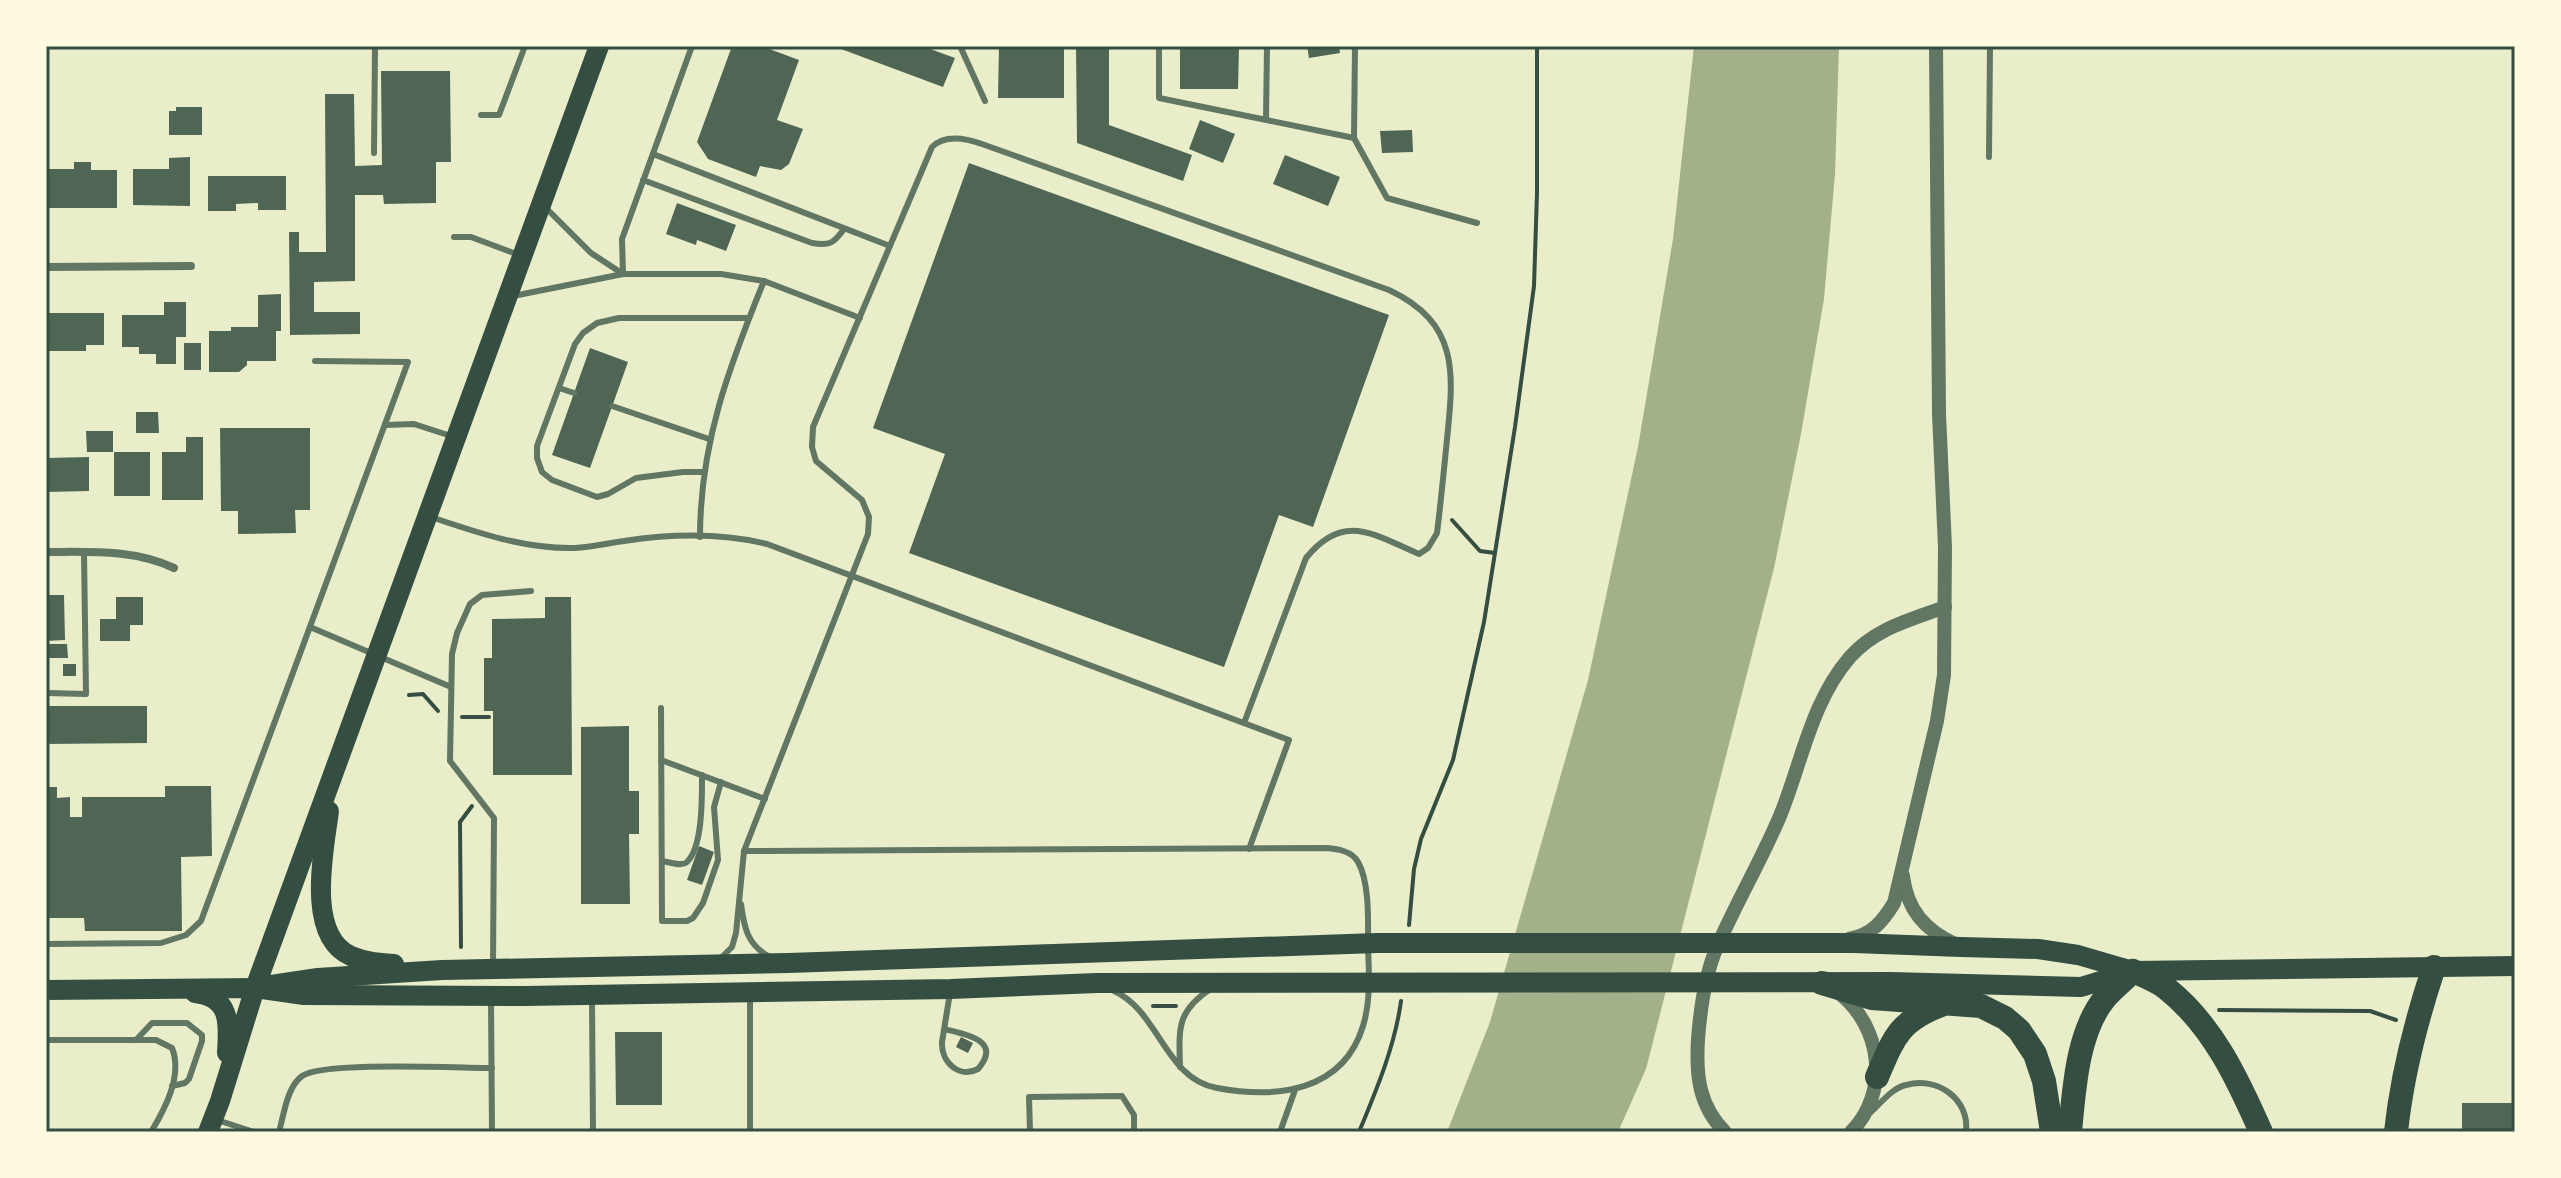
<svg xmlns="http://www.w3.org/2000/svg" width="2561" height="1178" font-family="'Sofia Sans Condensed',sans-serif">
<style>
.water{fill:#a3b18a}
.building{fill:#4f6655}
.lines{fill:none;stroke-linecap:round;stroke-linejoin:round}
.path{stroke:#344e41;stroke-width:4}
.service{stroke:#617663;stroke-width:6}
.minor{stroke:#617663;stroke-width:8}
.tertiary{stroke:#617663;stroke-width:14}
.primary{stroke:#344e41;stroke-width:20}
.motorway{stroke:#344e41;stroke-width:24}
.neatline{fill:none;stroke:#344e41;stroke-width:3}
</style>
<rect width="100%" height="100%" fill="#e9edc9"/>
<!-- water -->
<polygon class="water" points="1694,46 1839,46 1835,174 1824,299 1801,434 1774,568 1646,1069 1618,1132 1447,1132 1490,1022 1588,680 1638,447 1673,239"/>
<!-- building -->
<g class="building">
<polygon points="732,46 761,46 799,60 777,120 803,129 789,164 781,170 760,166 756,177 708,159 697,142"/>
<polygon points="833,46 922,46 955,58 943,87"/>
<polygon points="999,46 1064,46 1064,98 998,98"/>
<polygon points="1076,46 1109,46 1109,125 1192,155 1183,181 1077,143"/>
<polygon points="1180,46 1239,46 1238,89 1180,89"/>
<polygon points="1307,46 1339,46 1340,53 1309,58"/>
<polygon points="381,71 450,71 451,162 436,162 436,203 384,204 383,195 355,195 355,281 314,282 314,312 360,312 360,334 290,335 289,232 299,232 299,252 326,252 325,94 354,94 355,166 382,165"/>
<polygon points="176,107 202,107 202,135 169,135 169,111 176,111"/>
<polygon points="1200,120 1235,134 1223,163 1189,149"/>
<polygon points="1412,130 1413,152 1382,153 1380,131"/>
<polygon points="1285,155 1340,177 1328,206 1273,184"/>
<polygon points="190,157 190,206 133,205 133,169 169,169 169,158"/>
<polygon points="74,162 91,162 91,170 117,170 117,208 46,208 46,169 74,169"/>
<polygon points="969,163 1389,315 1313,527 1279,515 1224,667 909,553 945,454 873,428"/>
<polygon points="208,176 286,176 286,210 258,210 258,203 236,204 236,211 208,211"/>
<polygon points="677,203 736,225 726,251 697,240 696,245 666,234"/>
<polygon points="281,294 281,331 276,331 276,361 247,361 247,365 239,372 209,372 209,331 231,331 231,327 258,327 258,295"/>
<polygon points="164,302 186,302 186,337 176,337 176,364 156,364 156,354 139,354 139,347 122,347 122,315 164,315"/>
<polygon points="46,313 104,313 104,345 86,345 86,351 46,351"/>
<rect x="184" y="343" width="17" height="27"/>
<polygon points="590,348 628,362 590,468 552,455"/>
<polygon points="136,412 158,412 159,433 136,433"/>
<polygon points="220,428 310,428 310,510 295,510 296,533 238,534 238,511 221,511"/>
<polygon points="86,431 113,431 113,452 87,452"/>
<polygon points="186,437 203,437 203,500 162,500 162,452 186,452"/>
<rect x="114" y="452" width="36" height="44"/>
<polygon points="89,457 89,491 46,492 46,458"/>
<polygon points="46,595 64,595 65,640 46,641"/>
<polygon points="116,597 143,597 143,625 130,625 130,641 100,641 100,619 116,619"/>
<polygon points="545,597 571,597 572,775 493,775 493,711 484,711 484,658 492,658 492,619 545,618"/>
<polygon points="46,644 67,644 68,658 46,658"/>
<rect x="63" y="664" width="13" height="12"/>
<polygon points="46,706 147,706 147,743 46,744"/>
<polygon points="629,726 629,791 639,791 639,834 629,834 630,904 581,904 581,727"/>
<polygon points="165,786 211,786 212,856 181,857 182,931 85,931 84,918 46,918 46,787 57,787 57,798 70,797 70,817 82,817 82,797 165,797"/>
<polygon points="699,846 714,852 702,885 687,880"/>
<polygon points="615,1032 662,1032 662,1105 616,1105"/>
<polygon points="961,1037 973,1043 968,1053 956,1047"/>
<rect x="2462" y="1103" width="52" height="29"/>
</g>
<g class="lines">
<!-- path -->
<g class="path">
<polyline points="1452,520 1480,551 1495,553"/>
<polyline points="409,695 423,694 438,711"/>
<polyline points="462,717 489,717"/>
<polyline points="1409,925 1414,869 1421,839 1453,760 1484,622 1515,427 1534,286 1537,193 1537,46"/>
<polyline points="461,947 460,822 472,806"/>
<polyline points="1153,1006 1176,1006"/>
<polyline points="2219,1010 2370,1011 2396,1020"/>
<path d="M1359,1132C1376,1091 1395,1046 1401,1001"/>
</g>
<!-- service -->
<g class="service">
<polyline points="960,46 985,101"/>
<polyline points="1159,46 1159,98 1354,138 1355,46"/>
<polyline points="481,115 499,115 525,46"/>
<polyline points="1266,119 1267,46"/>
<polyline points="1354,138 1387,198 1477,223"/>
<polyline points="374,153 375,46"/>
<polyline points="653,154 890,246"/>
<polyline points="1989,157 1990,46"/>
<path d="M643,180L812,243C830,246 834,243 844,229"/>
<polyline points="544,206 591,253 623,274"/>
<polyline points="454,237 471,237 519,255"/>
<polyline points="623,274 622,239 692,46"/>
<polyline points="513,296 623,274 721,274 764,281 860,318"/>
<polyline points="559,388 574,393"/>
<polyline points="612,406 709,439"/>
<polyline points="385,425 414,424 451,436"/>
<polyline points="703,472 683,472 636,478 608,494 597,497 552,480 542,472 537,458 537,446 575,344 583,333 597,323 619,318 749,318"/>
<path d="M431,517C478,533 525,549 575,548C592,547 608,543 624,541C670,534 722,533 767,544L1289,740L1249,849"/>
<path d="M700,537C700,443 729,367 764,281"/>
<polyline points="310,627 451,687"/>
<polyline points="47,693 86,694 84,552"/>
<polyline points="661,708 662,921 687,921 693,918 703,903 718,860 714,807 721,782"/>
<polyline points="661,760 765,799"/>
<path d="M744,851L1326,848C1338,849 1352,851 1358,862C1370,883 1368,923 1368,947C1369,973 1371,1000 1363,1026C1343,1092 1276,1099 1217,1088C1165,1079 1159,1011 1114,991"/>
<path d="M662,861C669,862 682,867 687,862C703,847 702,796 702,775"/>
<path d="M741,904C744,927 747,945 770,957"/>
<polyline points="46,944 161,943 186,935 201,921 408,362 315,361"/>
<path d="M720,959L732,947L736,933L744,851L868,534L869,517L862,500L816,461L812,447L813,427L932,147C945,134 965,138 982,144L1389,290C1459,323 1454,372 1447,439C1444,470 1441,501 1437,533L1428,548L1419,554C1374,535 1344,511 1306,558L1244,723"/>
<polyline points="493,966 494,818 450,761 452,654 457,633 470,604 482,595 531,591"/>
<polyline points="750,997 750,1132"/>
<polyline points="491,1000 492,1132"/>
<polyline points="592,1000 593,1132"/>
<path d="M944,1029C965,1034 1003,1040 978,1069C959,1079 941,1062 942,1042L950,993"/>
<path d="M46,1040H156L172,1048C183,1075 165,1109 151,1132"/>
<polyline points="136,1040 152,1023 187,1023 202,1035 202,1041 189,1079 185,1083 172,1086"/>
<path d="M1180,1067C1179,1029 1176,1011 1212,988"/>
<path d="M1871,1112C1881,1103 1892,1088 1906,1085C1937,1076 1970,1099 1966,1132"/>
<polyline points="217,1120 254,1132"/>
<path d="M279,1132C284,1114 287,1087 302,1076C323,1061 459,1068 492,1068"/>
<polyline points="1030,1132 1029,1097 1122,1096 1134,1115 1134,1132"/>
<polyline points="1280,1132 1295,1090"/>
</g>
<!-- minor -->
<g class="minor">
<polyline points="46,267 191,266"/>
<path d="M46,552C90,552 133,549 174,568"/>
</g>
<!-- tertiary -->
<g class="tertiary">
<path d="M1903,876C1907,910 1925,930 1955,944"/>
<path d="M1849,939C1872,935 1883,921 1894,903L1937,721L1944,675L1945,547L1939,414L1936,46"/>
<path d="M1839,993C1882,1027 1890,1092 1851,1132"/>
<path d="M1725,1132C1713,1120 1705,1106 1701,1090C1692,1055 1702,981 1717,947C1736,903 1761,861 1780,816C1802,762 1811,702 1850,657C1876,628 1910,620 1945,607"/>
</g>
<!-- primary -->
<g class="primary">
<path d="M329,811C324,850 305,936 351,956C365,962 380,963 394,964"/>
<polyline points="271,985 318,978 442,970 788,963 1377,943 1854,943 1961,947 2038,949 2078,955 2133,971"/>
<polyline points="46,990 255,988 304,995 525,996 951,989 1097,983 1890,982 2081,987 2133,971 2515,966"/>
<path d="M195,993C231,997 229,1023 227,1053"/>
<polyline points="208,1132 220,1101 255,988 599,46"/>
</g>
<!-- motorway -->
<g class="motorway">
<polyline points="1822,983 1872,998 1981,1006 2005,1018 2019,1030 2035,1054 2044,1081 2052,1132"/>
<path d="M1877,1077C1894,1037 1899,1021 1941,1005"/>
<path d="M2070,1132C2074,1090 2077,1032 2105,998C2114,988 2124,980 2133,971C2144,976 2157,981 2166,988C2213,1025 2238,1080 2261,1132"/>
<path d="M2396,1132C2402,1075 2416,1021 2434,967"/>
</g>
</g>
<!-- border -->
<rect width="2561" height="1178" fill="none" stroke="#fefae0" stroke-width="96"/>
<rect x="48" y="48" width="2465" height="1082" class="neatline"/>
</svg>
